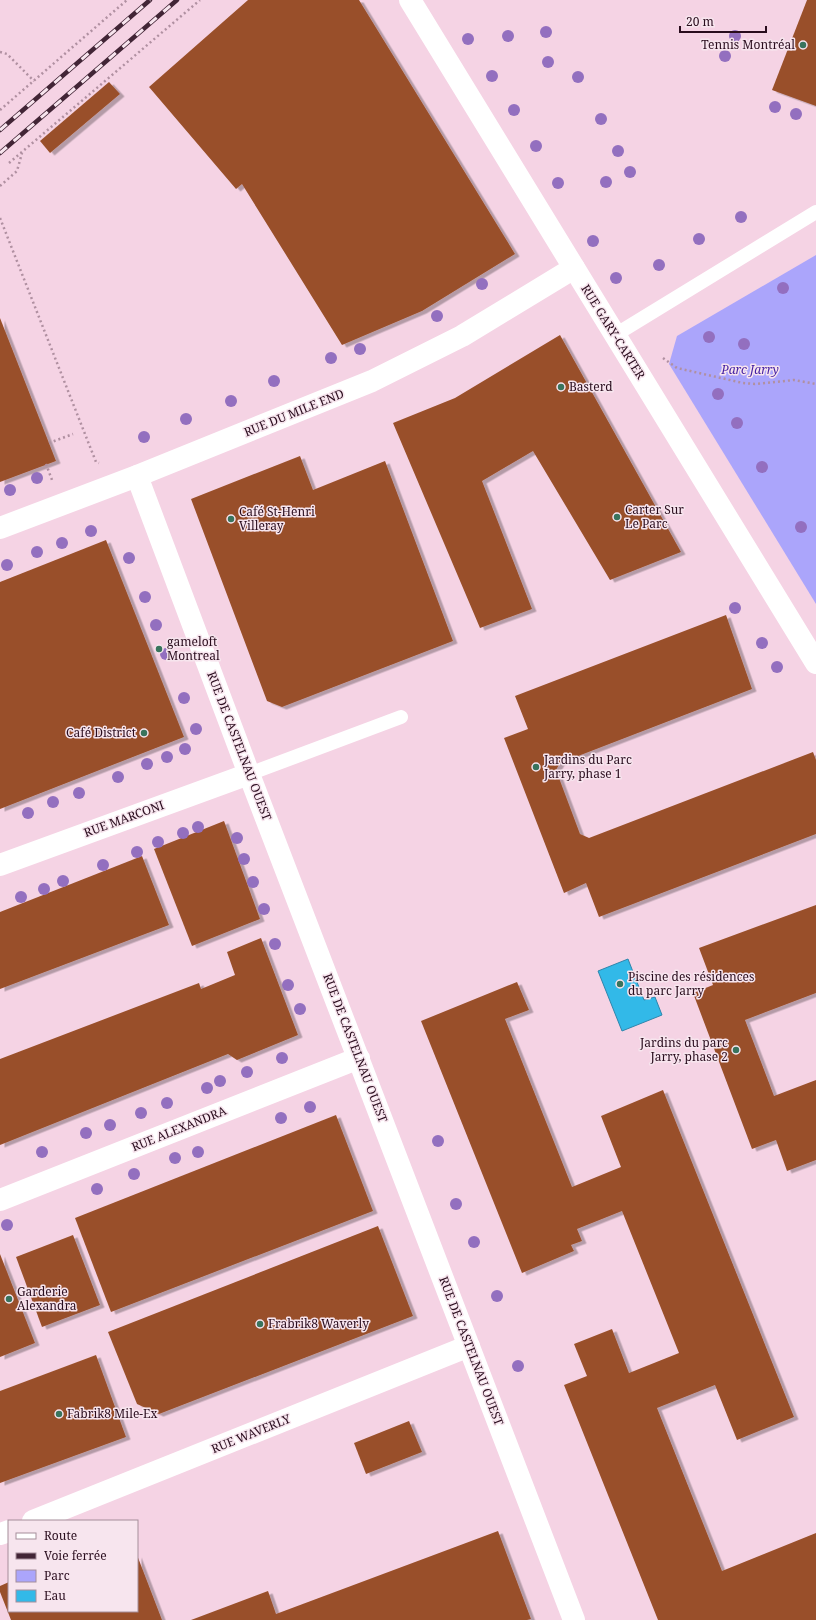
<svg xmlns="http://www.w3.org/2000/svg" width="816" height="1620" font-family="'Noto Serif',serif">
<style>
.green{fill:#aba5fb}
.water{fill:#32b9e8;stroke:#2f85ab}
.building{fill:#99502a;filter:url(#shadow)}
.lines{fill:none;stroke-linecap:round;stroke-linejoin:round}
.path{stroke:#b090a1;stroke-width:2.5;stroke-dasharray:2 3;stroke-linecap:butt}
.service{stroke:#fff;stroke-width:14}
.minor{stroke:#fff;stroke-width:22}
.rail-casing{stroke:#422536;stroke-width:4.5}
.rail{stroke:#f7e5ee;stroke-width:3;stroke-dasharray:9;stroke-linecap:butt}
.tree{fill:#936fbf}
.poi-dot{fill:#39745d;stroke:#f7e5ee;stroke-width:1.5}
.labels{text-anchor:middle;stroke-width:3;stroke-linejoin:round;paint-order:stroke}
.poi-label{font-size:12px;fill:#290c1d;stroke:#f7e5ee;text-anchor:start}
.street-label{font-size:12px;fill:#290c1d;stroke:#f7e5ee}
.park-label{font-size:12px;font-style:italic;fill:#431ea1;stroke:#f7e5ee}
</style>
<defs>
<filter id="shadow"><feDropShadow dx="4.5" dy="2.5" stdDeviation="0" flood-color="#0004"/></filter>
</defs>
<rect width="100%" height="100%" fill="#f5d3e4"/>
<!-- green -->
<polygon class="green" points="816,255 816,604 669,364 677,336"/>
<!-- water -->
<polygon class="water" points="628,959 644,1000 655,997 662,1015 622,1031 598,971"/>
<!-- building -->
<g class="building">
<polygon points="248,0 359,0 515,254 422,311 342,345 242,184 236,189 149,87"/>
<polygon points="807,0 816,0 816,106 772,90"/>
<polygon points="109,82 120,94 50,153 40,141"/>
<polygon points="0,318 56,461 0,482"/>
<polygon points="560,335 681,552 610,580 533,451 482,481 532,609 480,628 393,423 455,398"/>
<polygon points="300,456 313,490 385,461 453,641 282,707 267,701 191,499"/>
<polygon points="106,540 184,737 0,809 0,582"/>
<polygon points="726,615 752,689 560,763 556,770 580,834 589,838 813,752 816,760 816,834 599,917 586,883 564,893 504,738 528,729 515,696"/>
<polygon points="224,821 260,919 192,946 154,849"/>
<polygon points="142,856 169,925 0,989 0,912"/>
<polygon points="816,905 816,993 745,1020 774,1096 816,1080 816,1160 787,1171 776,1140 752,1149 693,993 713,985 699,948"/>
<polygon points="261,938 298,1035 237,1060 228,1054 0,1145 0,1059 199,983 201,989 235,975 227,952"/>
<polygon points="517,982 529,1010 505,1019 572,1187 621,1167 601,1116 663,1090 794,1417 737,1440 715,1385 657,1408 722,1571 816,1533 816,1620 658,1620 564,1385 587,1376 574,1344 612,1329 629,1373 679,1353 622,1211 577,1229 582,1241 571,1245 574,1251 522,1273 421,1021"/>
<polygon points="336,1115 373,1211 111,1312 75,1218"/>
<polygon points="378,1226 413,1316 159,1414 137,1404 108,1332"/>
<polygon points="73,1235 100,1305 42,1327 16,1257"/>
<polygon points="0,1254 35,1343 0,1357"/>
<polygon points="96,1355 126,1437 0,1483 0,1391"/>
<polygon points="409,1421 422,1452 366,1474 354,1443"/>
<polygon points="498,1531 531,1619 527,1620 191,1620 268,1591 276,1614"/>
<polygon points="137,1555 162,1620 11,1620 0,1592 0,1586 9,1582 9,1611 137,1611"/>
</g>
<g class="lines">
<!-- path -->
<g class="path">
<polyline points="0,52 7,54 34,81"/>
<polyline points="0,110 127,0"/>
<polyline points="9,163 200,0"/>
<polyline points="0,186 17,171 22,153"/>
<polyline points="0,218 96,462 99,463"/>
<polyline points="663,358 677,368 743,383 755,384 794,380 816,384"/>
<polyline points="49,443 73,434"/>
<polyline points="46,464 52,480"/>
</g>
<!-- service -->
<g class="service">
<polyline points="615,335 816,212"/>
<polyline points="249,774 401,717"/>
</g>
<!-- minor -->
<g class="minor">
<polyline points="410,0 816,663"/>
<polyline points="137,476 249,774 574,1620"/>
<polyline points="0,528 137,476 372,381 462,336 574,268"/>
<polyline points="0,865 249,774"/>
<polyline points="0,1200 359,1058"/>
<polyline points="33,1521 469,1346"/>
<polyline points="0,1534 9,1531"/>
</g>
<!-- rail casing -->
<g class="rail-casing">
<g id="rail">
<polyline points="0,130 150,0"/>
<polyline points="0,153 177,0"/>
</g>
</g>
<!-- rail -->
<use href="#rail" class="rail"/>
</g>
<!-- trees -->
<g class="tree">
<circle cx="546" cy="32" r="6"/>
<circle cx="508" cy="36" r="6"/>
<circle cx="735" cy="36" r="6"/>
<circle cx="468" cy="39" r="6"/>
<circle cx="725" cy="56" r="6"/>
<circle cx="548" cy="62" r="6"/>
<circle cx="492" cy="76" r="6"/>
<circle cx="578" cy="77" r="6"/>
<circle cx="775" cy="107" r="6"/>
<circle cx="514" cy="110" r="6"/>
<circle cx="796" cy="114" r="6"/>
<circle cx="601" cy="119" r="6"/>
<circle cx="536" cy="146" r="6"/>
<circle cx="618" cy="151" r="6"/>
<circle cx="630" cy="172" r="6"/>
<circle cx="606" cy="182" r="6"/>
<circle cx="558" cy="183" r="6"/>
<circle cx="741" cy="217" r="6"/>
<circle cx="699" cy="239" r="6"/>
<circle cx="593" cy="241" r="6"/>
<circle cx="659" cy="265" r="6"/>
<circle cx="616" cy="278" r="6"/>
<circle cx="482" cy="284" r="6"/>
<circle cx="783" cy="288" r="6"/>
<circle cx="437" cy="316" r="6"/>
<circle cx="709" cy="337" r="6"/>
<circle cx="744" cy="344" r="6"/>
<circle cx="360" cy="349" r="6"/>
<circle cx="331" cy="358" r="6"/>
<circle cx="274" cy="381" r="6"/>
<circle cx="718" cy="394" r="6"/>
<circle cx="231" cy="401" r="6"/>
<circle cx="186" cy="419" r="6"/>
<circle cx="737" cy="423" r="6"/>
<circle cx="144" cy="437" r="6"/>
<circle cx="762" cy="467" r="6"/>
<circle cx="37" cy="478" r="6"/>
<circle cx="10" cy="490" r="6"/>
<circle cx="801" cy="527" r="6"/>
<circle cx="91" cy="531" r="6"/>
<circle cx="62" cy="543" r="6"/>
<circle cx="37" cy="552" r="6"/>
<circle cx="129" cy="558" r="6"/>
<circle cx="7" cy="565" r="6"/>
<circle cx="145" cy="597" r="6"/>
<circle cx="735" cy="608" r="6"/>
<circle cx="156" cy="625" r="6"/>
<circle cx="762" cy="643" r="6"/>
<circle cx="166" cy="654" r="6"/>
<circle cx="777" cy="667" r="6"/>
<circle cx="184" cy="698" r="6"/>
<circle cx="196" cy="729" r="6"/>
<circle cx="185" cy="749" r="6"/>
<circle cx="167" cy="757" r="6"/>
<circle cx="147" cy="764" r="6"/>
<circle cx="118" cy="777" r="6"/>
<circle cx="79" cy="793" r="6"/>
<circle cx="53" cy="802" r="6"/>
<circle cx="28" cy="813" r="6"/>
<circle cx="198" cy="827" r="6"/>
<circle cx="183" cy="833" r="6"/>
<circle cx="237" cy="838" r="6"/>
<circle cx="158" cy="842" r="6"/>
<circle cx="137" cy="852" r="6"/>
<circle cx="244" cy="859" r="6"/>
<circle cx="103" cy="865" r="6"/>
<circle cx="63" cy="881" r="6"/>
<circle cx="253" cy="882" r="6"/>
<circle cx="44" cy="889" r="6"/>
<circle cx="21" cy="897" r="6"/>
<circle cx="264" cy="909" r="6"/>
<circle cx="275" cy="944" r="6"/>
<circle cx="288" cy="985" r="6"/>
<circle cx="300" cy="1009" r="6"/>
<circle cx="282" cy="1058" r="6"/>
<circle cx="247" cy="1072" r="6"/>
<circle cx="220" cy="1081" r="6"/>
<circle cx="207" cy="1088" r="6"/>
<circle cx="167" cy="1103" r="6"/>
<circle cx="310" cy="1107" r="6"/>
<circle cx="141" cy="1113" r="6"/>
<circle cx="281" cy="1118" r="6"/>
<circle cx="110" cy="1125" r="6"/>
<circle cx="86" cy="1133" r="6"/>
<circle cx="438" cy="1141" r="6"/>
<circle cx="42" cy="1152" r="6"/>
<circle cx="198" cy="1152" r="6"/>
<circle cx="175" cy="1158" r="6"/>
<circle cx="134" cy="1174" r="6"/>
<circle cx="97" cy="1189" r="6"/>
<circle cx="456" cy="1204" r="6"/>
<circle cx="7" cy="1225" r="6"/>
<circle cx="474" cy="1242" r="6"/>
<circle cx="497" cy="1296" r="6"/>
<circle cx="518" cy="1366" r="6"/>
</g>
<!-- markers -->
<g class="poi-dot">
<circle cx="803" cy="45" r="4"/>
<circle cx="561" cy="387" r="4"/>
<circle cx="617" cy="517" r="4"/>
<circle cx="231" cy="519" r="4"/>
<circle cx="159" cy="649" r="4"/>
<circle cx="144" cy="733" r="4"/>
<circle cx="536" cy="767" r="4"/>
<circle cx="620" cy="984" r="4"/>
<circle cx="736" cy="1050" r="4"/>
<circle cx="9" cy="1299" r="4"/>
<circle cx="260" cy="1324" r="4"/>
<circle cx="59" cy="1414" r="4"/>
</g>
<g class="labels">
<!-- poi labels -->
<g class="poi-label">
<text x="795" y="49" text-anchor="end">Tennis Montréal</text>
<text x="569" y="391">Basterd</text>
<text x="625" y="514">Carter Sur<tspan x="625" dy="14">Le Parc</tspan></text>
<text x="239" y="516">Café St-Henri<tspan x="239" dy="14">Villeray</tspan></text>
<text x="167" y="646">gameloft<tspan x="167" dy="14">Montreal</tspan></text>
<text x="136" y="737" text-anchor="end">Café District</text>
<text x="544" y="764">Jardins du Parc<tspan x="544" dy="14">Jarry, phase 1</tspan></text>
<text x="628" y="981">Piscine des résidences<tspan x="628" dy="14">du parc Jarry</tspan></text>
<text x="728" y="1047" text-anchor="end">Jardins du parc<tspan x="728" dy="14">Jarry, phase 2</tspan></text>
<text x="17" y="1296">Garderie<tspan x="17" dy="14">Alexandra</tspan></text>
<text x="268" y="1328">Frabrik8 Waverly</text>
<text x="67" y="1418">Fabrik8 Mile-Ex</text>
</g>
<!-- street labels -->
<g class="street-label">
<text transform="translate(613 332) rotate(58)" y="4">RUE GARY-CARTER</text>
<text transform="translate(294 413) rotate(-22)" y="4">RUE DU MILE END</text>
<text transform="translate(239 746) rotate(69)" y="4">RUE DE CASTELNAU OUEST</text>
<text transform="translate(124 819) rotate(-20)" y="4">RUE MARCONI</text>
<text transform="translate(355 1048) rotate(69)" y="4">RUE DE CASTELNAU OUEST</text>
<text transform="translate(179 1129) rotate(-22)" y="4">RUE ALEXANDRA</text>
<text transform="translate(471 1351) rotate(69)" y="4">RUE DE CASTELNAU OUEST</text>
<text transform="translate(251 1434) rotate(-22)" y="4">RUE WAVERLY</text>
</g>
<!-- park labels -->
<g class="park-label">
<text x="750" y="374">Parc Jarry</text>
</g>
</g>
<!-- legend -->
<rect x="8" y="1520" width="130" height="92" fill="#f7e5ee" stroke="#a58e9a"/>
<rect x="16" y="1533" width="20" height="6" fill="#ffffff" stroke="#a58e9a"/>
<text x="44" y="1540" font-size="12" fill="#290c1d">Route</text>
<rect x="16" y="1553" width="20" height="6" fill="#422536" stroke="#a58e9a"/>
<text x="44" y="1560" font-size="12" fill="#290c1d">Voie ferrée</text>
<rect x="16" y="1570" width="20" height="12" fill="#aba5fb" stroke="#a58e9a"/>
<text x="44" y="1580" font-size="12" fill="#290c1d">Parc</text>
<rect x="16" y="1590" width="20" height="12" fill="#32b9e8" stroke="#a58e9a"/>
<text x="44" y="1600" font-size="12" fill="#290c1d">Eau</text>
<!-- scale -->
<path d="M680 26v6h86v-6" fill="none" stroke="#290c1d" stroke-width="2"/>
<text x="686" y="26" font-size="12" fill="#290c1d" stroke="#f7e5ee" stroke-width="3" paint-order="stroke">20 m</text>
</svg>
